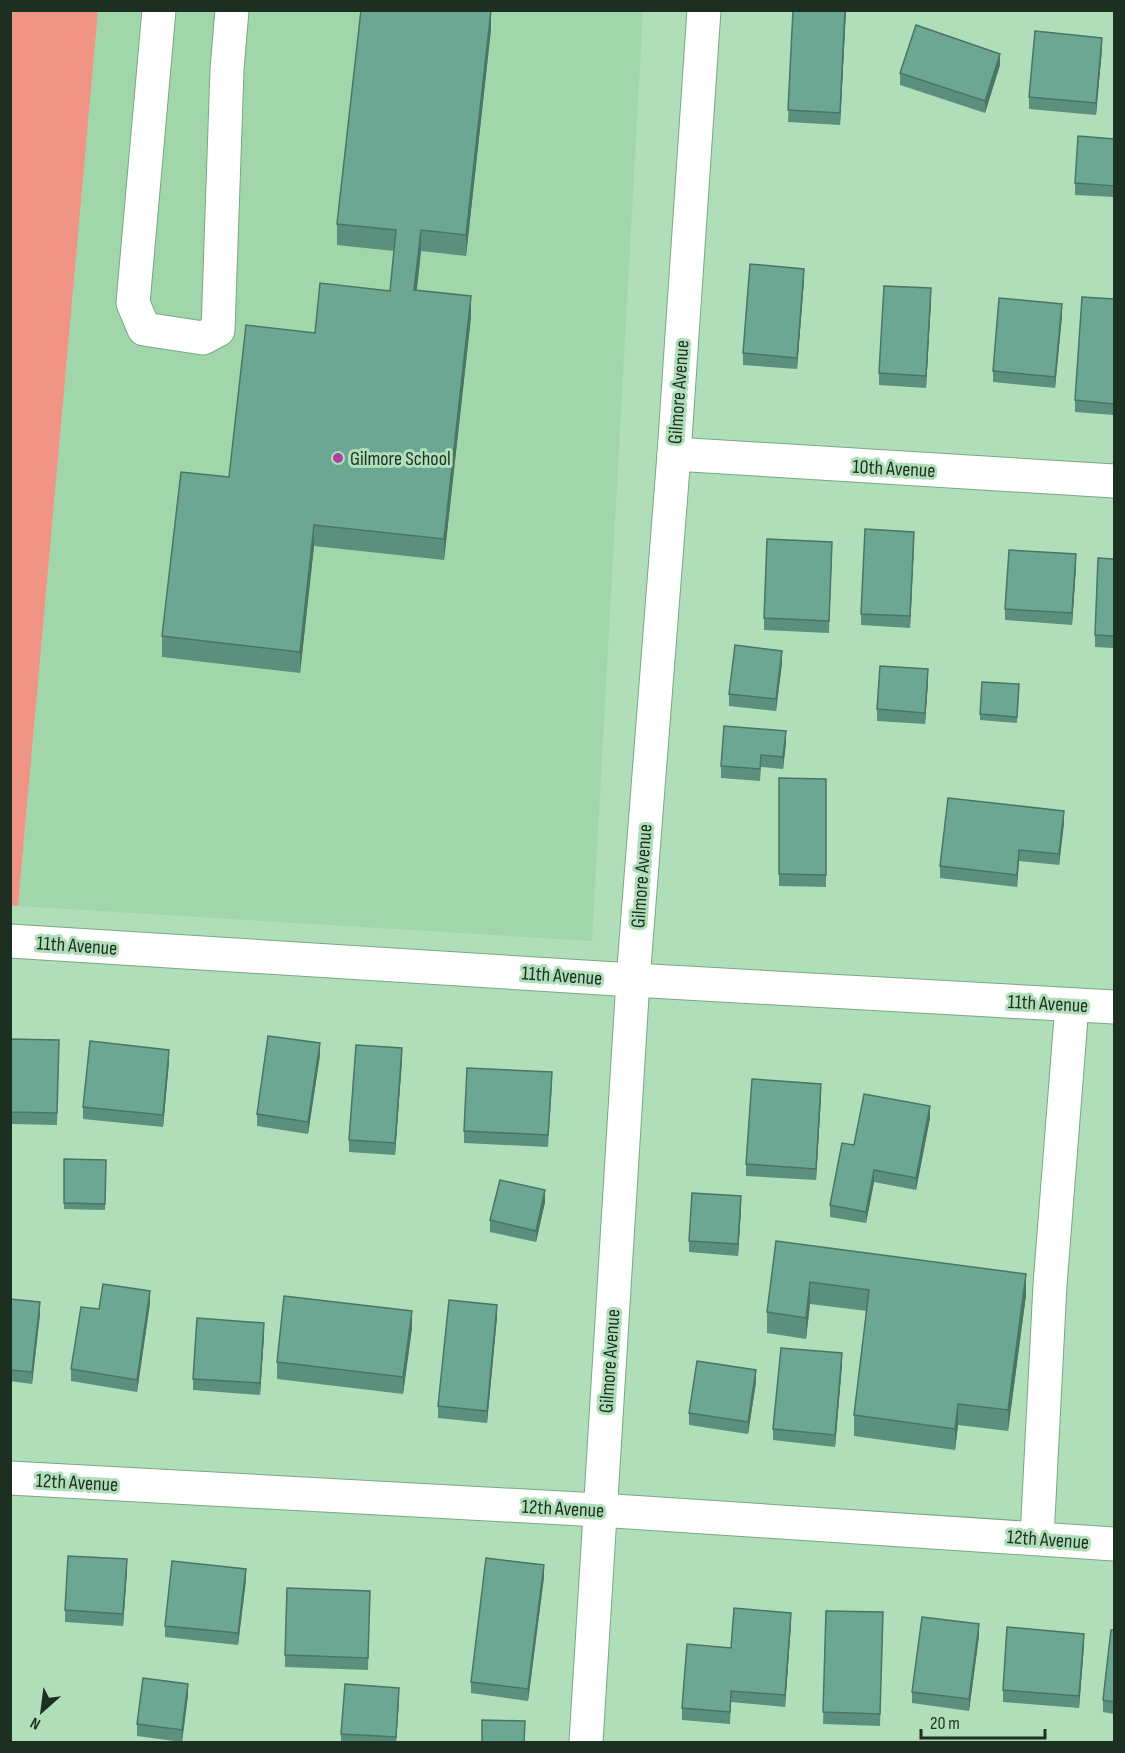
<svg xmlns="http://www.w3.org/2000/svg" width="1125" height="1753" font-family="'Sofia Sans Condensed',sans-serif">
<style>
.built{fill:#a1d6ab}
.park{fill:#f09586}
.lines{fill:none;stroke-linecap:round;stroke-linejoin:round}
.minor-casing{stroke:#7ba784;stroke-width:35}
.minor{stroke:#fff;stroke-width:33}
.wall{fill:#5c907e}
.shaded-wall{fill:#4b7566}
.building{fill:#6ba792;stroke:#4b7566;stroke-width:1.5}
.poi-dot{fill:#aa41a3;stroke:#b0deb9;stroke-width:2}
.labels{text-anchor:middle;stroke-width:6;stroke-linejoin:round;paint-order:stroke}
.street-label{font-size:20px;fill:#1d2f21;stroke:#b0deb9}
.poi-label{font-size:20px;fill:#1d2f21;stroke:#b0deb9;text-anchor:start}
</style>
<rect width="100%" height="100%" fill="#b0deb9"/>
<!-- built -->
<polygon class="built" points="98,11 643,11 592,941 18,906"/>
<!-- park -->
<polygon class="park" points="10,11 98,11 18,906 10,905"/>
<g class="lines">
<!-- minor casing -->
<g class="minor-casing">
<g id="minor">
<polyline points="159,10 133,303 144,329 203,338 218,330 227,70 232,10"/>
<polyline points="674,454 1114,481"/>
<polyline points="10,941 633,980 1114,1007"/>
<polyline points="10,1478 599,1510 1114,1544"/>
<polyline points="1037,1538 1050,1285 1072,1005"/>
<polyline points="586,1742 633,980 674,454 704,10"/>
</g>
</g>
<!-- minor -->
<use href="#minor" class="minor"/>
</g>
<!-- wall -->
<g class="wall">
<polygon points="793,10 846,10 840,125 788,122"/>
<polygon points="491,29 466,256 421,251 417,290 471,317 444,560 314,546 300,673 162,657 162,636 229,477 315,333 390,291 394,251 337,245 337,224"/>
<polygon points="1102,49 1096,115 1029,109 1029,97"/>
<polygon points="1000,65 985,113 900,85 900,73"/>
<polygon points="1114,139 1114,197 1075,195 1075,183"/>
<polygon points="804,280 797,369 743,365 743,353"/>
<polygon points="1114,299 1114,415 1075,412 1075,400"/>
<polygon points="931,300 926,388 879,385 879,373"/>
<polygon points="1062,316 1055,388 993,382 993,371"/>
<polygon points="914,544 910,628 861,625 861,614"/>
<polygon points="832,553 829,633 764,630 764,618"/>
<polygon points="1114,559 1114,648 1095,647 1095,635"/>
<polygon points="1076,566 1072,625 1005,620 1005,609"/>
<polygon points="782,663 776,711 729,706 729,694"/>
<polygon points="928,681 925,724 877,721 877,709"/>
<polygon points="1019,684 1017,723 980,720 980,714"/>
<polygon points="786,743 783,769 761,767 760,781 721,778 721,766"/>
<polygon points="826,779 826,887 779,886 779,874"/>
<polygon points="1064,823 1059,865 1019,861 1017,887 940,878 940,866"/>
<polygon points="10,1039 59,1040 57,1125 10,1124"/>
<polygon points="320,1055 308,1134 257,1126 257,1114"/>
<polygon points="402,1060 395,1155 349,1152 349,1140"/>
<polygon points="169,1062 163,1127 83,1119 83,1107"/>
<polygon points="552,1084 548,1147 464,1143 464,1131"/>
<polygon points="821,1096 816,1180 746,1176 746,1164"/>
<polygon points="930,1118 916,1190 874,1182 866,1223 830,1217 830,1205 854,1145"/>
<polygon points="64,1159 106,1160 105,1210 64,1209"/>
<polygon points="545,1202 536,1242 490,1232 490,1220"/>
<polygon points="741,1208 738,1256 689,1252 689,1241"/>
<polygon points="776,1241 1026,1295 1008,1431 958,1425 955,1450 854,1436 854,1415 867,1311 810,1304 806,1339 767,1333 767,1312"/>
<polygon points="10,1299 40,1314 32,1384 10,1381"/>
<polygon points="150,1303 137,1392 71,1381 71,1369 99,1309"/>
<polygon points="497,1317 487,1423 438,1418 438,1406"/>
<polygon points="412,1328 403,1394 277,1379 277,1362"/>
<polygon points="264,1335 260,1395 193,1390 193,1379"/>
<polygon points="842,1365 835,1447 773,1440 773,1429"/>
<polygon points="756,1382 748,1434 689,1425 689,1413"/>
<polygon points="127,1571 123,1626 65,1622 65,1610"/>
<polygon points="544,1577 528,1701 471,1693 471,1682"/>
<polygon points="246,1580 238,1645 165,1637 165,1626"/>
<polygon points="370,1591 368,1670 285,1667 285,1655"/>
<polygon points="826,1611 883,1612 880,1726 823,1724"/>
<polygon points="791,1624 785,1707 731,1702 730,1724 682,1720 682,1708 731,1648"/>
<polygon points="1114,1630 1114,1714 1103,1712 1103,1700"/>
<polygon points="979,1636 969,1711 912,1703 912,1692"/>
<polygon points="1084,1645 1079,1708 1003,1702 1003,1690"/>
<polygon points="188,1695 182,1742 137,1736 137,1724"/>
<polygon points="399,1700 396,1743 341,1743 341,1734"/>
</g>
<!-- shaded-wall -->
<g class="shaded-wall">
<polygon points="491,10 491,29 466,256 466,235"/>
<polygon points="845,10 846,10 840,125 840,113"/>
<polygon points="1102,38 1102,49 1096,115 1096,103"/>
<polygon points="1000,54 1000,65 985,113 985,101"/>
<polygon points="421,230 421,251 414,311 414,290"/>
<polygon points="804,269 804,280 797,369 797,358"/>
<polygon points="931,288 931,300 926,388 926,376"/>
<polygon points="471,296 471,317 444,560 444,539"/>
<polygon points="1062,304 1062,316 1055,388 1055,377"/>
<polygon points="314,525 314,546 300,673 300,652"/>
<polygon points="914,532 914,544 910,628 910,616"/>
<polygon points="1076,554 1076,566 1072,625 1072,613"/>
<polygon points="782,651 782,663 776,711 776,699"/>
<polygon points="928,669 928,681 925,724 925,713"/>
<polygon points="786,731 786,743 783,769 783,757"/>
<polygon points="1064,811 1064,823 1059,865 1059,854"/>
<polygon points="1019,850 1019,861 1017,887 1017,875"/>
<polygon points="320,1043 320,1055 308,1134 308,1122"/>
<polygon points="402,1048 402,1060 395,1155 395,1143"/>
<polygon points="169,1050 169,1062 163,1127 163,1115"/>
<polygon points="821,1084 821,1096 816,1180 816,1169"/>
<polygon points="930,1106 930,1118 916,1190 916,1178"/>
<polygon points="874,1170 874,1182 866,1223 866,1212"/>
<polygon points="545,1190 545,1202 536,1242 536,1231"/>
<polygon points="741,1196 741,1208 738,1256 738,1244"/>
<polygon points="1026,1274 1026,1295 1008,1431 1008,1410"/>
<polygon points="810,1282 810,1304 806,1339 806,1318"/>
<polygon points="150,1291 150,1303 137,1392 137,1380"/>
<polygon points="40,1302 40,1314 32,1384 32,1372"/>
<polygon points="497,1305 497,1317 487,1423 487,1411"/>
<polygon points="412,1311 412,1328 403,1394 403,1377"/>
<polygon points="264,1323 264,1335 260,1395 260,1383"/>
<polygon points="842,1353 842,1365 835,1447 835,1435"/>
<polygon points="756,1370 756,1382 748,1434 748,1422"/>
<polygon points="958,1404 958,1425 955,1450 955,1429"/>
<polygon points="127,1559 127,1571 123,1626 123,1614"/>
<polygon points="544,1565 544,1577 528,1701 528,1689"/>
<polygon points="246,1569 246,1580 238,1645 238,1633"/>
<polygon points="791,1613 791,1624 785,1707 785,1695"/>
<polygon points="979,1624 979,1636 969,1711 969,1699"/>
<polygon points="1084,1634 1084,1645 1079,1708 1079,1696"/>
<polygon points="188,1684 188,1695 182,1742 182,1730"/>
<polygon points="399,1688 399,1700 396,1743 396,1737"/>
</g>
<!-- building -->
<g class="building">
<polygon points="361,10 491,10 466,235 421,230 414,290 471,296 444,539 314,525 300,652 162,636 181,472 229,477 246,325 315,333 320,283 390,291 396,230 337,224"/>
<polygon points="793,10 845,10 840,113 788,110"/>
<polygon points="916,25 1000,54 985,101 900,73"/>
<polygon points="1035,31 1102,38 1096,103 1029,97"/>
<polygon points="1078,136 1114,139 1114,186 1075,183"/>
<polygon points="750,264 804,269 797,358 743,353"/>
<polygon points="884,286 931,288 926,376 879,373"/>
<polygon points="1082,297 1114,299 1114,404 1075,400"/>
<polygon points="999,298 1062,304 1055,377 993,371"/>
<polygon points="865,529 914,532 910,616 861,614"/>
<polygon points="767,539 832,542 829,621 764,618"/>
<polygon points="1009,550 1076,554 1072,613 1005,609"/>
<polygon points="1098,558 1114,559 1114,636 1095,635"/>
<polygon points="735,645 782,651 776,699 729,694"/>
<polygon points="880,666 928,669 925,713 877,709"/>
<polygon points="982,682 1019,684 1017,717 980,714"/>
<polygon points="724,726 786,731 783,757 761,755 760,769 721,766"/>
<polygon points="779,778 826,779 826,875 779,874"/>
<polygon points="948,798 1064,811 1059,854 1019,850 1017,875 940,866"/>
<polygon points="268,1036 320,1043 308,1122 257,1114"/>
<polygon points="10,1039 59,1040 57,1113 10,1112"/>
<polygon points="90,1041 169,1050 163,1115 83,1107"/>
<polygon points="356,1045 402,1048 395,1143 349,1140"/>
<polygon points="467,1068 552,1072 548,1135 464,1131"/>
<polygon points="752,1079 821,1084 816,1169 746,1164"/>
<polygon points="864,1094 930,1106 916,1178 874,1170 866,1212 830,1205 842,1143 854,1145"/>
<polygon points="64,1159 106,1160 105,1204 64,1203"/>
<polygon points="500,1180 545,1190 536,1231 490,1220"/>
<polygon points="692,1193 741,1196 738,1244 689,1241"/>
<polygon points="776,1241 1026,1274 1008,1410 958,1404 955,1429 854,1415 869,1290 810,1282 806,1318 767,1312"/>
<polygon points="103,1284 150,1291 137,1380 71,1369 81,1307 99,1309"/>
<polygon points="284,1296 412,1311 403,1377 277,1362"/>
<polygon points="10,1299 40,1302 32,1372 10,1370"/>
<polygon points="449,1300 497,1305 487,1411 438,1406"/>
<polygon points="197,1318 264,1323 260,1383 193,1379"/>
<polygon points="781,1348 842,1353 835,1435 773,1429"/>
<polygon points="697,1361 756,1370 748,1422 689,1413"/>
<polygon points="68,1556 127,1559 123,1614 65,1610"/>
<polygon points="486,1558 544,1565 528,1689 471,1682"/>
<polygon points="172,1561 246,1569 238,1633 165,1626"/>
<polygon points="287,1588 370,1591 368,1658 285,1655"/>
<polygon points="734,1608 791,1613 785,1695 731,1691 730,1712 682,1708 687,1644 731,1648"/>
<polygon points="826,1611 883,1612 880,1714 823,1712"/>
<polygon points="922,1617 979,1624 969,1699 912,1692"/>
<polygon points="1007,1627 1084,1634 1079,1696 1003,1690"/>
<polygon points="1111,1630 1114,1630 1114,1702 1103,1700"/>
<polygon points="143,1678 188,1684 182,1730 137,1724"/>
<polygon points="345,1684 399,1688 396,1737 341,1734"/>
<polygon points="482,1720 525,1721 524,1743 482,1743"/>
</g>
<!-- markers -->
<circle class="poi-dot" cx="338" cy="458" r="6"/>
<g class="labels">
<!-- street labels -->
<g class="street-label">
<text transform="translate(678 392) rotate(-86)" y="7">Gilmore Avenue</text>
<text transform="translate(894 468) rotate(3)" y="7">10th Avenue</text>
<text transform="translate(641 876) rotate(-86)" y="7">Gilmore Avenue</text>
<text transform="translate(77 945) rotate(4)" y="7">11th Avenue</text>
<text transform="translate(562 975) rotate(4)" y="7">11th Avenue</text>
<text transform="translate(1048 1003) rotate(3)" y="7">11th Avenue</text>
<text transform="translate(609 1361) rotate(-86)" y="7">Gilmore Avenue</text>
<text transform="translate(77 1482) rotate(3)" y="7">12th Avenue</text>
<text transform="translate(563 1508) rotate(3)" y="7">12th Avenue</text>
<text transform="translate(1048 1539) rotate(4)" y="7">12th Avenue</text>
</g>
<!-- poi labels -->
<g class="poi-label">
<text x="350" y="465">Gilmore School</text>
</g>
</g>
<!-- border -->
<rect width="1125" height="1753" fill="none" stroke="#1d2f21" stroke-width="24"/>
<!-- north arrow -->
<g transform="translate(42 1711) rotate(208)" stroke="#b0deb9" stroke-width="4.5" paint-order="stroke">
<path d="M0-4.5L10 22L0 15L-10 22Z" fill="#1d2f21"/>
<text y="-9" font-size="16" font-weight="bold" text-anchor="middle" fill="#1d2f21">N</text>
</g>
<!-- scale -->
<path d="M921 1729v9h124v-9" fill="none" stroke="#1d2f21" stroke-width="3"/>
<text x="930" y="1729" font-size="18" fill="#1d2f21" stroke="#b0deb9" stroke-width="4.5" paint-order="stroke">20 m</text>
</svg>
